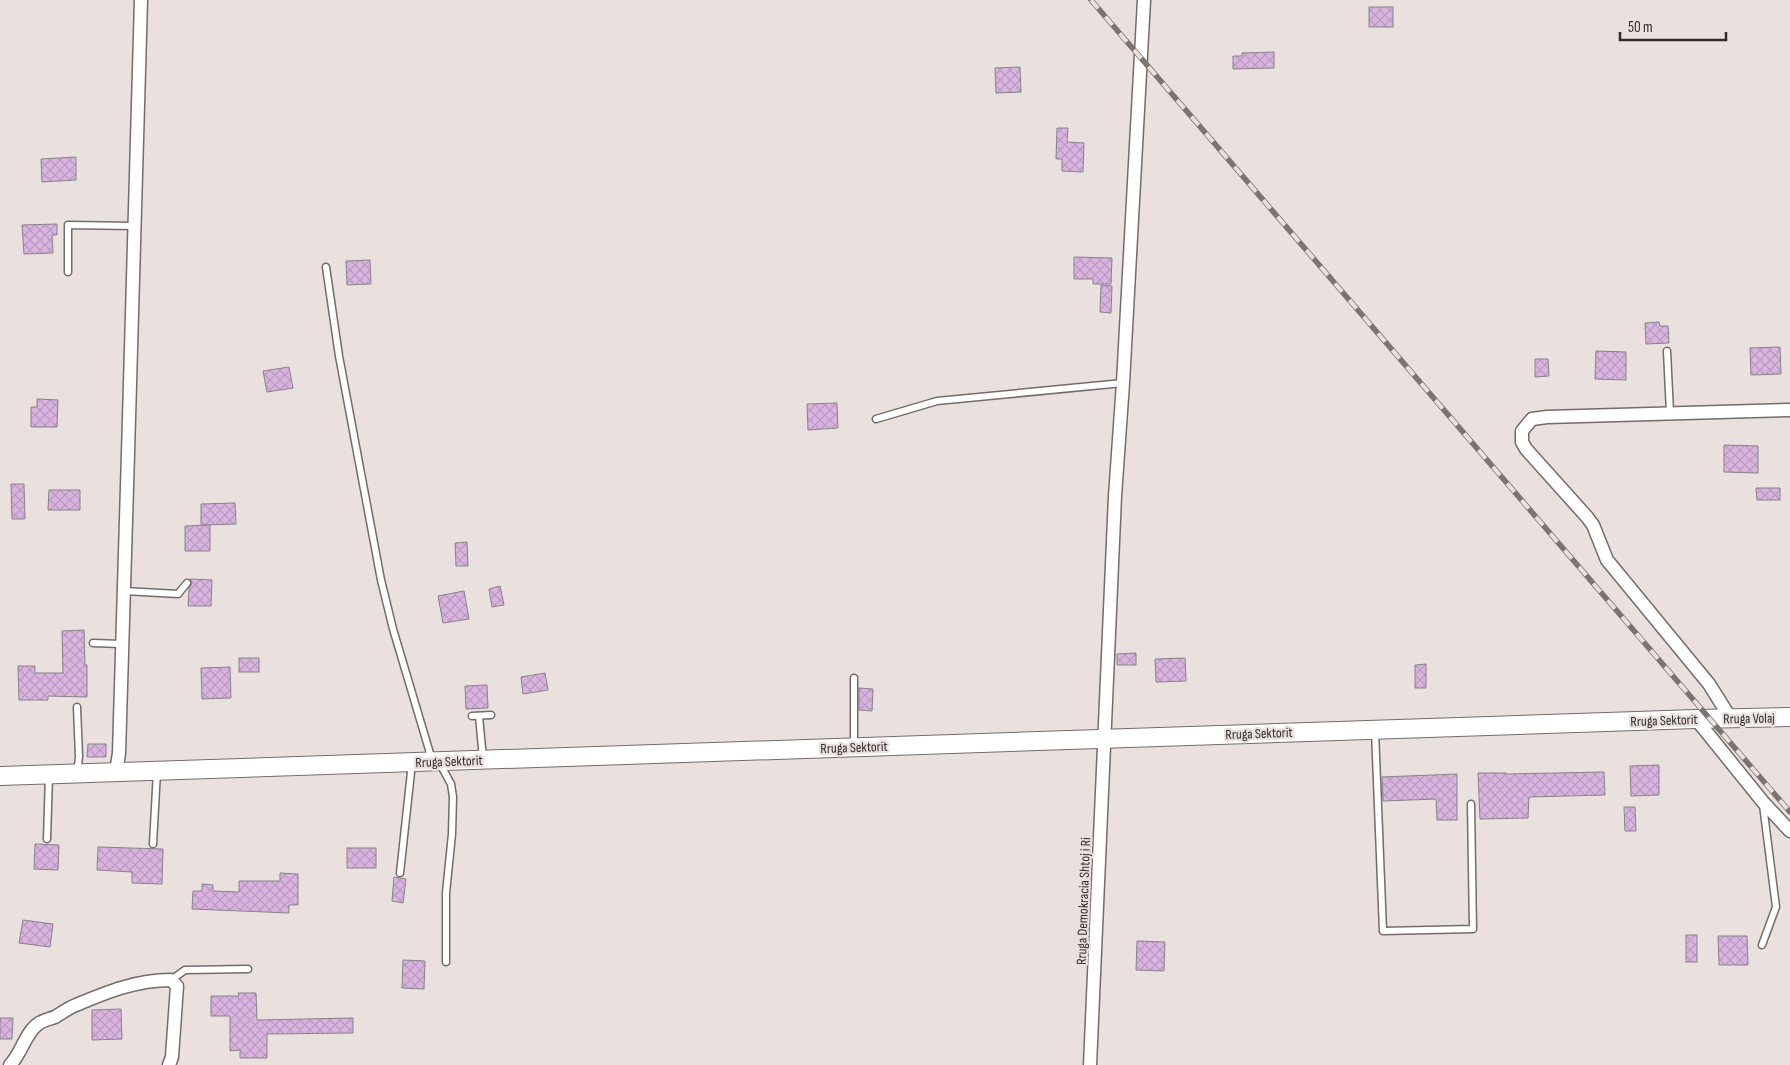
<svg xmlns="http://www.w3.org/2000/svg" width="1790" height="1065" font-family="'Sofia Sans Condensed',sans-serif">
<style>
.building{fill:url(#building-cross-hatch);stroke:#878388}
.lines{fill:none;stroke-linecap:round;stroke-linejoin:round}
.lane-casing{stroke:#736c69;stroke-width:9}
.street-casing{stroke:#736c69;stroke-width:15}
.secondary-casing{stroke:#736c69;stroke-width:20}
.lane{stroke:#fff;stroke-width:6}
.street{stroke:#fff;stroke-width:12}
.secondary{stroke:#fff;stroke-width:18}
.rail-casing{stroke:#7a7472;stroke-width:5.5}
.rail{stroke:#eae1de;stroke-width:4;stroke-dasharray:11;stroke-linecap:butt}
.labels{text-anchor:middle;stroke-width:4.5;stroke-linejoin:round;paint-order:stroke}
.street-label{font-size:14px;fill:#302c2b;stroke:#eae1de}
</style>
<defs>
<pattern id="building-cross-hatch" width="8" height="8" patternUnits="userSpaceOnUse" patternTransform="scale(1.25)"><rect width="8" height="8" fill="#d9b3e0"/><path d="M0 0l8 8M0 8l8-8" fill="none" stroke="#bb9ac0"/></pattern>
</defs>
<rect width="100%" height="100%" fill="#eae1de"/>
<!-- building -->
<g class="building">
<rect x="1369" y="7" width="24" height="20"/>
<polygon points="1274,52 1274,68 1233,69 1233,56 1242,56 1242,53"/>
<polygon points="1020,67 1021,92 996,93 995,68"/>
<polygon points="1057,128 1068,128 1067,142 1084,143 1083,172 1062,171 1062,159 1056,159"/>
<polygon points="76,157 76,180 42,182 41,159"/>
<polygon points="57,224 57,235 52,235 53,253 24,254 22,225"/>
<polygon points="1074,257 1112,258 1111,284 1093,284 1093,279 1074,279"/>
<polygon points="370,260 371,284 347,285 346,261"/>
<polygon points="1101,285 1112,286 1111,313 1100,312"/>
<polygon points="1659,322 1660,326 1668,326 1669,343 1646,344 1645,323"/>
<polygon points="1780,347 1781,374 1751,375 1750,348"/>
<polygon points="1596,351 1626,352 1626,380 1595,379"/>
<polygon points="1535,359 1548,359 1549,376 1535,377"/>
<polygon points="289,367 293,388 267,392 263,371"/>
<polygon points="37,399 58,400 57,427 31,427 31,407 37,407"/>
<polygon points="837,403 838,428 808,430 807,404"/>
<polygon points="1724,445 1758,446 1758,473 1724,472"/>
<polygon points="11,484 24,484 25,519 12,519"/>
<polygon points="1756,488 1780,488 1780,500 1757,500"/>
<polygon points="49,490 80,490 80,510 48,510"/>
<polygon points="235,503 236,524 201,525 201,504"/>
<polygon points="210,525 210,551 185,551 185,526"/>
<polygon points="467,542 468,566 456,566 455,543"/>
<polygon points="190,579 212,580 211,606 188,606 189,589 192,583"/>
<polygon points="500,586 504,605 492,607 489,589"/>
<polygon points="464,591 469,619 443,623 438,596"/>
<polygon points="84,630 85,665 87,665 87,697 48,696 48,700 19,700 18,666 35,666 35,673 63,673 62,631"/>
<polygon points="1136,653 1136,665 1117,665 1117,654"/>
<rect x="239" y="658" width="20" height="14"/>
<polygon points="1185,658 1186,681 1156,682 1155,659"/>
<polygon points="1426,664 1426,688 1415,688 1415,665"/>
<polygon points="230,667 231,698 202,699 201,668"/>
<polygon points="545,673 548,690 523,694 521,677"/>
<polygon points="487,685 488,708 466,709 465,686"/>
<polygon points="859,688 873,689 872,711 859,710"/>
<polygon points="88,744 106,744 106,757 87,757"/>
<polygon points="1659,765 1659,795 1631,796 1630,766"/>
<polygon points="1604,772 1605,795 1529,797 1528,818 1480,819 1478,773 1506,773 1506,774"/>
<polygon points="1457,774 1457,820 1437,820 1436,799 1383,801 1382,777"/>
<polygon points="1624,807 1635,807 1636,831 1625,831"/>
<polygon points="35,844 59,845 58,870 34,869"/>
<polygon points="98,847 163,849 162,884 132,883 132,872 97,870"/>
<rect x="347" y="848" width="29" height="20"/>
<polygon points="280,873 298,874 298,905 289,905 289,913 192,909 193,891 202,891 202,884 213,885 213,891 239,892 239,881 280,881"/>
<polygon points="394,877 406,879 403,903 392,901"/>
<polygon points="23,920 53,924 50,947 19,943"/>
<rect x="1686" y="935" width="11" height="27"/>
<polygon points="1718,936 1747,936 1748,965 1719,965"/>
<polygon points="1137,941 1165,942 1164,971 1136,970"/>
<polygon points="403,960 425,961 424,989 402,988"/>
<polygon points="238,993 256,993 257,1020 353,1018 353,1033 267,1034 267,1058 240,1058 240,1050 230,1051 230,1016 211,1016 211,996 239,996"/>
<polygon points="121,1009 122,1039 92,1040 92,1010"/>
<polygon points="0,1018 13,1018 12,1039 0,1039"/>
</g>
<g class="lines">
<!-- lane casing -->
<g class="lane-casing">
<g id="lane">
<polyline points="326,267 339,356 381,580 393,629 432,760"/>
<polyline points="68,272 68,225 135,226"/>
<polyline points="1667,351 1670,413"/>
<polyline points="876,419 937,401 1123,383"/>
<polyline points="124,591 178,594 187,583"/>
<polyline points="93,643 122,644"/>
<polyline points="854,678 854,747"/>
<polyline points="472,716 491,715"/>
<polyline points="479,716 483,759"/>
<polyline points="1375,731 1383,931 1473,929 1471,804"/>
<polyline points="439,762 451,784 453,797 452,834 446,893 446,962"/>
<polyline points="77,773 79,757 77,707"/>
<polyline points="47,839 49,775"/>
<polyline points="153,844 157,771"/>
<polyline points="400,873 412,763"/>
<polyline points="1762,945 1776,907 1763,805"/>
<polyline points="171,980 185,970 248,969"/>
</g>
</g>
<!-- street casing -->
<g class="street-casing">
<g id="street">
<polyline points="1696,719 1763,802 1790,831"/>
<polyline points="1731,719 1709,684 1607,560 1593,525 1587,517 1526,449 1522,442 1522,431 1532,419 1547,417 1790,410"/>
<path d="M116,772L119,753C126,502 135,251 141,0"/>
<path d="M10,1065C21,1054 26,1032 38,1024C43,1020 50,1019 55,1017C62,1013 68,1008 76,1005C107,992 136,980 171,980L177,986L172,1057L169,1065"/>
<polyline points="1090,1065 1115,496 1123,383 1144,0"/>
</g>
</g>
<!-- secondary casing -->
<g class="secondary-casing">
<polyline id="secondary" points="0,776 1696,719 1790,717"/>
</g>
<!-- lane -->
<use href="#lane" class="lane"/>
<!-- street -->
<use href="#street" class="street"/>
<!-- secondary -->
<use href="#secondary" class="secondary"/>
<!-- rail casing -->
<g class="rail-casing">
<polyline id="rail" points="1091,0 1790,812"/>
</g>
<!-- rail -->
<use href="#rail" class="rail"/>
</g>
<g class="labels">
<!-- street labels -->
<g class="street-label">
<text transform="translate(1749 718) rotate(-1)" y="5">Rruga Volaj</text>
<text transform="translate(1664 720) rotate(-2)" y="5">Rruga Sektorit</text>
<text transform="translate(1259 733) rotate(-2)" y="5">Rruga Sektorit</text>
<text transform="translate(854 747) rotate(-2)" y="5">Rruga Sektorit</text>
<text transform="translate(449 761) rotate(-2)" y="5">Rruga Sektorit</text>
<text transform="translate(1083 901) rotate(-88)" y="5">Rruga Demokracia Shtoj i Ri</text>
</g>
</g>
<!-- scale -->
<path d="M1620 32v8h106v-8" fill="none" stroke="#302c2b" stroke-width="2.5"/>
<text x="1628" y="32" font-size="15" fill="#302c2b" stroke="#eae1de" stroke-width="4" paint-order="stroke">50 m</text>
</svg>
